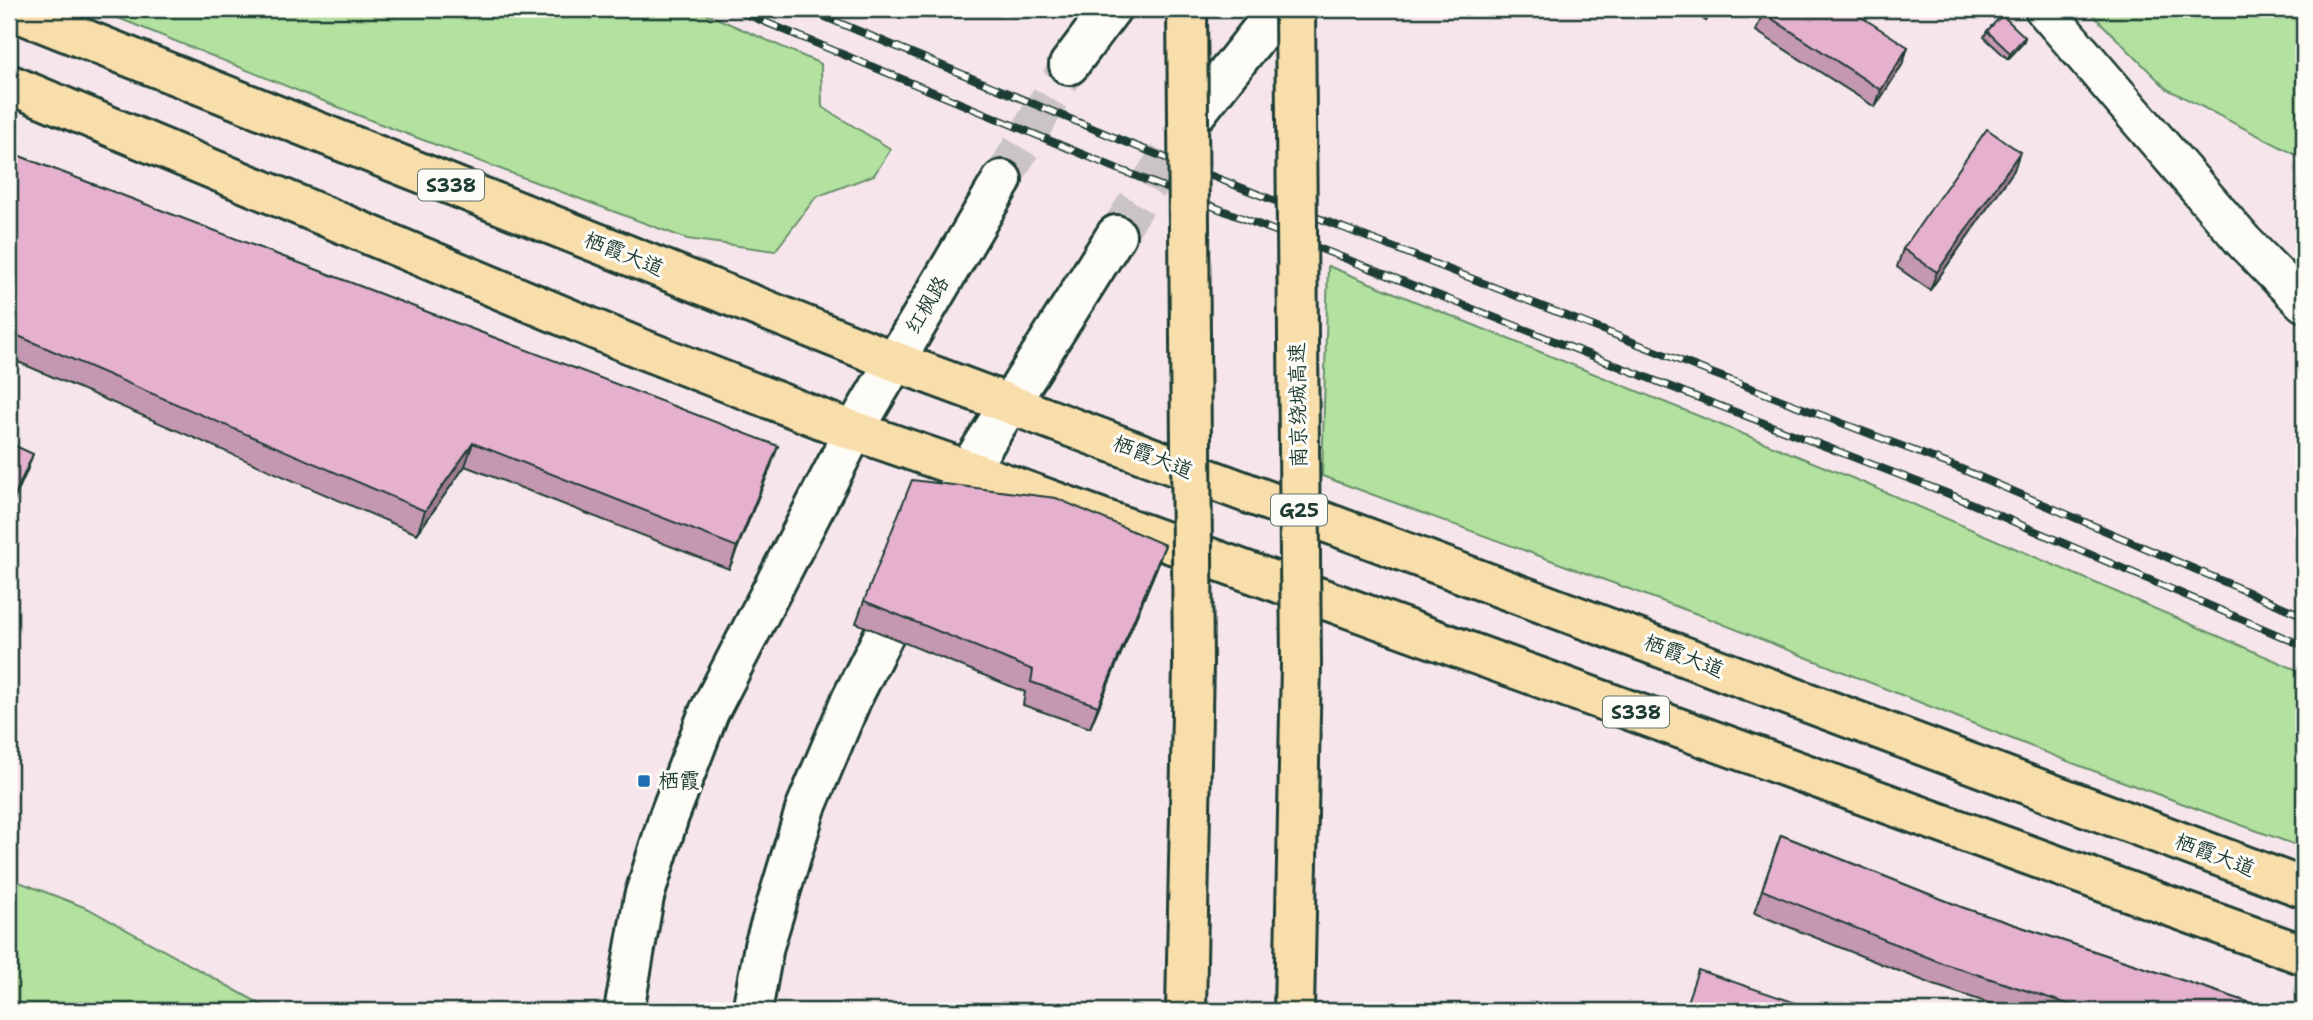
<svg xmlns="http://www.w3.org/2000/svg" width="2313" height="1020" font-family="'Shantell Sans','LXGW WenKai TC',sans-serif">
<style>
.green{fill:#b2e1a0;stroke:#688f6a;stroke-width:2}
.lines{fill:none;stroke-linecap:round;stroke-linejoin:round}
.secondary-tunnel{stroke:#cbc4c6;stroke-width:38;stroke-dasharray:38 19;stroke-linecap:butt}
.street-casing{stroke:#1f3d34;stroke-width:42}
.secondary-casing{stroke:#1f3d34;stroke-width:44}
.primary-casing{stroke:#1f3d34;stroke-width:44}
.street{stroke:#fdfcf7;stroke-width:37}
.secondary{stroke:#fdfcf7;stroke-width:38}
.primary{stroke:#f8deab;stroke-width:38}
.rail-casing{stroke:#1f3d34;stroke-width:8}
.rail{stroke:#fdfcf7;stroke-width:5;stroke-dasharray:16;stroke-linecap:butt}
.highway-bridge-casing{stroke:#1f3d34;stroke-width:44;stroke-linecap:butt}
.highway-bridge{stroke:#f8deab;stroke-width:38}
.wall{fill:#c598b1;stroke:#1f3d34;stroke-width:2}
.shaded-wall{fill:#a07c90;stroke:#1f3d34;stroke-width:2}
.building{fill:#e5b1ce;stroke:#1f3d34;stroke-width:2}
.poi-dot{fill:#1f6fb2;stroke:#fdfcf7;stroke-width:2.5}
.labels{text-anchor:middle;stroke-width:6;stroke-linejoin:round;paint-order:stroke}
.shield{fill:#fdfcf7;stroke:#62766e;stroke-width:2}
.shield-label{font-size:19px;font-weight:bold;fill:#1f3d34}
.street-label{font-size:21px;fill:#1f3d34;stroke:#fdfcf7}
.poi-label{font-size:21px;fill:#1f3d34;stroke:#fdfcf7;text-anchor:start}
</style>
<rect width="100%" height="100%" fill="#f6e6eb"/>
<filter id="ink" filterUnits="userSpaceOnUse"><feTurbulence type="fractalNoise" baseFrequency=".0143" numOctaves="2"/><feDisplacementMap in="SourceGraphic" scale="14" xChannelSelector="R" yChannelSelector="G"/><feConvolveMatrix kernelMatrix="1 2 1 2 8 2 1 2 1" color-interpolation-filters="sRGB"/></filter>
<g filter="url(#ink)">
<!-- green -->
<g class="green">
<polygon points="96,9 696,9 821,64 822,107 891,149 874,175 816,197 775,251 687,239 375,122"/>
<polygon points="2087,9 2304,9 2304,159 2167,89"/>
<polygon points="1328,266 1857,480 2304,673 2304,848 2075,764 1705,617 1322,476"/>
<polygon points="9,878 89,909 273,1011 9,1011"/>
</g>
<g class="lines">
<!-- secondary-tunnel -->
<g class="secondary-tunnel">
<polyline points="1002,180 1069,65"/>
<polyline points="1116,235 1197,112"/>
</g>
<!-- street casing -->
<g class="street-casing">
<polyline id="street" points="2044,9 2244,242 2304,303"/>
</g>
<!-- secondary casing -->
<g class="secondary-casing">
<g id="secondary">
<polyline points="1069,65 1111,9"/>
<polyline points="1197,112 1278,9"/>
<polyline points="954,498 968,470 1116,235"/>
<polyline points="624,1011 644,897 669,816 709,712 854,431 1002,180"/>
<polyline points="752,1011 764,946 806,807 852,698 907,589"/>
</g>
</g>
<!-- primary casing -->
<g class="primary-casing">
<g id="primary">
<polyline points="9,9 894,361 2304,888"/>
<polyline points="9,84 642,349 829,422 968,470 2304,955"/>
</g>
</g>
<!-- street -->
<use href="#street" class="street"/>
<!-- secondary -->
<use href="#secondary" class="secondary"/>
<!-- primary -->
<use href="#primary" class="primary"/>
<!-- rail casing -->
<g class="rail-casing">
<g id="rail">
<polyline points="734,9 1118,169 1699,398 1949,494 2304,646"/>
<polyline points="806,9 1128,143 1709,372 1959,468 2304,616"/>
</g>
</g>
<!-- rail -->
<use href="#rail" class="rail"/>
<!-- highway-bridge casing -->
<g class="highway-bridge-casing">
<g id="highway-bridge">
<polyline points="1186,1011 1193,663 1187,9"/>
<polyline points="1294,1011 1301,664 1295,9"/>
</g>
</g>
<!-- highway-bridge -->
<use href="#highway-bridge" class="highway-bridge"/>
</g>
<!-- wall -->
<g class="wall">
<polygon points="1688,9 1714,9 1706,21"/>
<polygon points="1763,13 1908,47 1902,65 1875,107 1756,31"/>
<polygon points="1987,31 2025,37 2023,43 2008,59 1984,37"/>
<polygon points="9,152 778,446 729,569 465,466 417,534 9,358"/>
<polygon points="2014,170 1930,290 1897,267 1903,249"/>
<polygon points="1157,567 1090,728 1023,705 1025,692 856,623 864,601"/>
<polygon points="1781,835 1964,908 2275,1011 2013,1011 1934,985 1754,913"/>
</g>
<!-- shaded-wall -->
<g class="shaded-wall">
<polygon points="1711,9 1714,9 1706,21"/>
<polygon points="2025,37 2023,43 2008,59 2010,53"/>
<polygon points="1908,47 1902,65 1875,107 1881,90"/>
<polygon points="2020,152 2014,170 1930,290 1937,272"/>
<polygon points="473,443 465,466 417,534 425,511"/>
<polygon points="778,446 770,469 729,569 737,547"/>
<polygon points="33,454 27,471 9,512 9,508"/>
<polygon points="1165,545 1157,567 1090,728 1098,706"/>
</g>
<!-- building -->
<g class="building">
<polygon points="1765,9 1849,9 1908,47 1881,90 1763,13"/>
<polygon points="2002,15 2025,37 2010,53 1987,31"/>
<polygon points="1987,129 2020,152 1937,272 1903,249"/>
<polygon points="9,152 778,446 737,547 473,443 425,511 9,332"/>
<polygon points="9,443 33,454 9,508"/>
<polygon points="912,480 1056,498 1165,545 1098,706 1031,682 1033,670 864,601"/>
<polygon points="1781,835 1964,908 2275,1011 2089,1011 1942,963 1762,890"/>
<polygon points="1698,970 1820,1011 1684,1011"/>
</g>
</g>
<!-- markers -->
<rect class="poi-dot" x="637" y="774" width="14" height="14" rx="3.5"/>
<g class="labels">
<!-- shield labels -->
<g class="shield">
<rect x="418" y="169.5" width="66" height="31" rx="5"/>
<rect x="1271" y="494.5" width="56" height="31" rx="5"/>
<rect x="1603" y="696.5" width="66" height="31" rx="5"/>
</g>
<g class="shield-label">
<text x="451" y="192">S338</text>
<text x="1299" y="517">G25</text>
<text x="1636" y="719">S338</text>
</g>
<!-- street labels -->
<g class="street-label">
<text transform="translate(624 254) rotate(22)" y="7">栖霞大道</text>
<text transform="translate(927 305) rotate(-59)" y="7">红枫路</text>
<text transform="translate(1298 405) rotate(-91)" y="7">南京绕城高速</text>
<text transform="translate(1153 457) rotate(21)" y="7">栖霞大道</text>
<text transform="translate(1684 656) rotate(21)" y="7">栖霞大道</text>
<text transform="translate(2215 855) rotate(21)" y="7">栖霞大道</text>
</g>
<!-- poi labels -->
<g class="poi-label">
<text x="658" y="788">栖霞</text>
</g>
</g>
<!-- margin -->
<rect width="2313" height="1020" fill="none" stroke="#fdfcf7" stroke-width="35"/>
<rect x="18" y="18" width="2278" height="985" fill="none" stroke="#1f3d34" stroke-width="2.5" filter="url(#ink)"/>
</svg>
